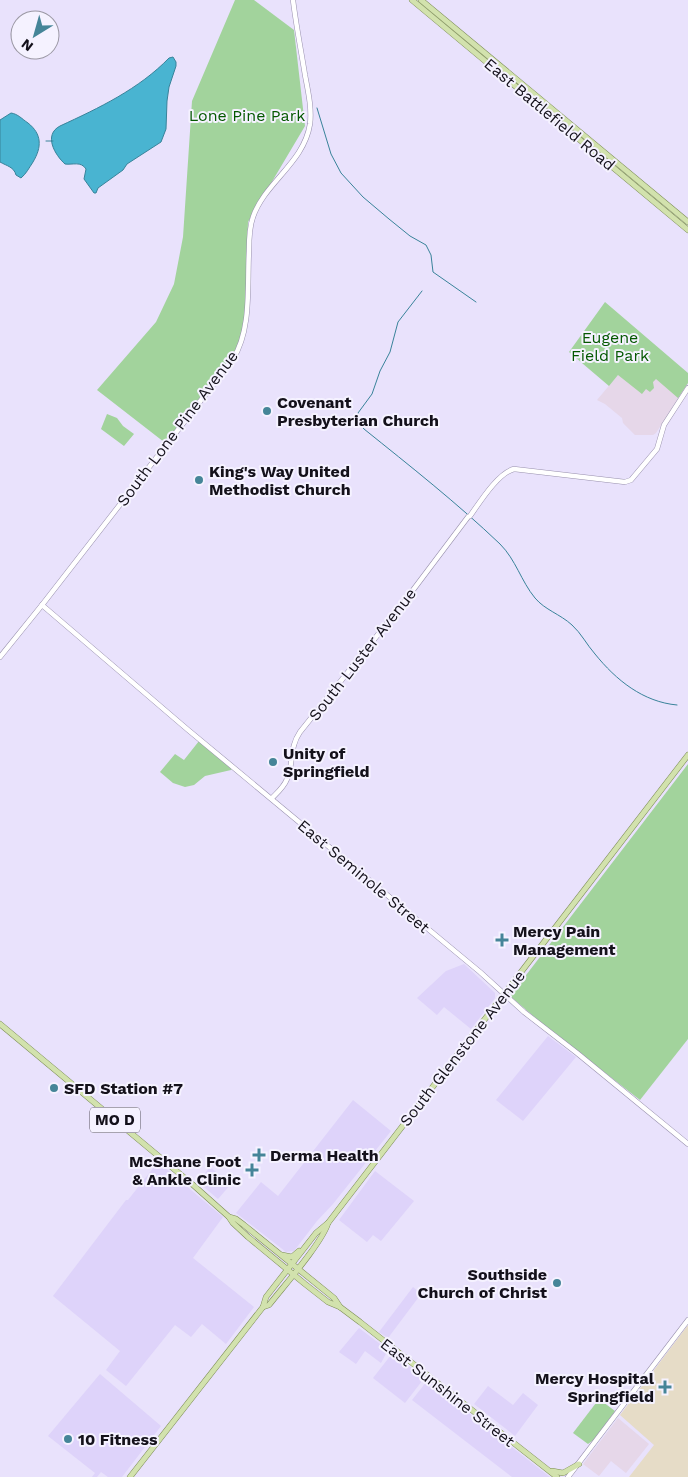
<svg xmlns="http://www.w3.org/2000/svg" width="688" height="1477" font-family="'Work Sans',sans-serif">
<style>
.built{fill:#ded3fa}
.education{fill:#e6d7e9}
.medical{fill:#e6dcc7}
.green{fill:#a2d39c}
.water{fill:#49b4d1;stroke:#39839a}
.lines{fill:none;stroke-linecap:round;stroke-linejoin:round}
.stream{stroke:#39839a;stroke-width:1}
.secondary-casing{stroke:#9890ad;stroke-width:5.5}
.primary-casing{stroke:#7c8c56;stroke-width:6}
.secondary{stroke:#fff;stroke-width:4.5}
.primary{stroke:#d2e2ad;stroke-width:5}
.poi-dot{fill:#458598;stroke:#f5f2ff;stroke-width:2}
.labels{text-anchor:middle;stroke-width:4;stroke-linejoin:round;paint-order:stroke}
.shield{fill:#f5f2ff;stroke:#58545f;stroke-width:1}
.shield-label{font-size:15px;font-weight:bold;fill:#14111b}
.street-label{font-size:16px;fill:#14111b;stroke:#f5f2ff}
.park-label{font-size:16px;fill:#045800;stroke:#f5f2ff}
.poi-label{font-size:16px;font-weight:bold;fill:#14111b;stroke:#f5f2ff;text-anchor:start}
</style>
<rect width="100%" height="100%" fill="#e9e2fc"/>
<!-- built -->
<g class="built">
<polygon points="464,964 495,993 495,998 471,1029 444,1007 437,1015 417,998 446,971"/>
<polygon points="548,1036 576,1057 523,1121 496,1100"/>
<polygon points="353,1100 391,1131 333,1204 317,1221 294,1251 286,1252 236,1213 261,1182 278,1196"/>
<polygon points="158,1162 223,1217 193,1258 254,1307 226,1344 202,1324 191,1337 175,1325 126,1386 106,1370 120,1351 53,1296 126,1200 128,1200"/>
<polygon points="210,1167 231,1184 218,1199 198,1182"/>
<polygon points="375,1171 414,1201 381,1241 373,1235 367,1242 339,1220"/>
<polygon points="413,1287 421,1294 388,1338 379,1332"/>
<polygon points="359,1328 388,1350 381,1363 365,1351 356,1364 339,1352"/>
<polygon points="391,1355 395,1355 423,1377 422,1381 405,1403 373,1378"/>
<polygon points="100,1374 161,1426 122,1477 108,1477 101,1472 97,1477 92,1477 95,1473 48,1436"/>
<polygon points="427,1381 429,1382 550,1477 512,1477 412,1400"/>
<polygon points="488,1386 513,1405 523,1393 538,1405 515,1436 474,1404"/>
</g>
<!-- education -->
<g class="education">
<polygon points="688,373 688,383 656,433 653,435 635,435 623,423 622,418 605,404 597,400 618,375"/>
<polygon points="618,1418 649,1444 626,1473 611,1461 599,1476 583,1464"/>
</g>
<!-- medical -->
<polygon class="medical" points="688,1325 688,1477 629,1477 654,1445 620,1415"/>
<!-- green -->
<g class="green">
<polygon points="235,0 254,0 294,30 305,126 248,222 245,318 242,332 235,352 167,440 164,442 97,390 156,322 174,284 183,237 192,101"/>
<polygon points="605,302 688,373 688,383 678,398 656,379 653,382 654,388 650,392 646,389 642,394 618,375 609,386 569,352"/>
<polygon points="107,414 117,418 123,426 134,434 124,446 101,429"/>
<polygon points="199,741 232,768 231,770 205,776 194,785 185,787 173,783 160,772 175,754 184,760"/>
<polygon points="688,764 688,1039 640,1100 545,1026 510,996"/>
<polygon points="599,1399 615,1411 595,1439 588,1444 573,1433"/>
</g>
<!-- water -->
<g class="water">
<path d="M173,57L176,62V66L169,87L167,101L166,129L161,142L127,164L123,170L98,188L96,193H94L84,179L86,169C81,161 73,165 65,164C55,155 43,135 60,126C99,108 139,89 169,58Z"/>
<path d="M11,113C18,114 22,119 28,123C42,134 42,147 33,162C29,168 26,174 21,178L16,175C14,167 7,166 0,162V120Z"/>
</g>
<g class="lines">
<!-- stream -->
<g class="stream">
<polyline points="317,108 331,154 341,173 363,197 389,219 410,236 426,245 431,255 433,272 476,302"/>
<polyline points="46,141 53,141"/>
<path d="M422,291L398,322L390,352L380,371L372,394L358,413L357,421L364,429C410,466 457,503 500,544C516,560 521,581 535,598C545,610 560,614 572,625C581,633 587,645 595,654C616,680 643,702 677,705"/>
</g>
<!-- secondary casing -->
<g class="secondary-casing">
<g id="secondary">
<path d="M470,516C480,502 498,473 514,469L625,482L631,480L657,449L664,425L688,388"/>
<polyline points="42,605 187,729 480,972 524,1012 577,1053 688,1144"/>
<path d="M0,657L42,605L233,359C252,329 247,285 249,251C249,240 249,228 253,217C265,182 304,163 310,124C312,108 308,91 305,75C301,50 296,25 293,0"/>
<path d="M272,798C278,792 284,787 287,779C294,763 289,748 300,732L404,602L468,517"/>
<polyline points="568,1477 688,1320"/>
</g>
</g>
<!-- primary casing -->
<g class="primary-casing">
<g id="primary">
<polyline points="412,0 688,230"/>
<polyline points="421,0 688,222"/>
<polyline points="0,1024 192,1184 229,1217 233,1223 248,1237 305,1284 328,1302 340,1307 360,1322 557,1477"/>
<polyline points="229,1217 236,1219 244,1225 334,1298 340,1307"/>
<polyline points="282,1255 292,1257 299,1251"/>
<path d="M263,1307L269,1305C283,1287 322,1243 328,1223"/>
<polyline points="552,1471 563,1473 579,1464"/>
<polyline points="130,1477 263,1307 266,1297 316,1233 328,1223 688,755"/>
</g>
</g>
<!-- secondary -->
<use href="#secondary" class="secondary"/>
<!-- primary -->
<use href="#primary" class="primary"/>
</g>
<!-- markers -->
<g class="poi-dot">
<circle cx="267" cy="411" r="5"/>
<circle cx="199" cy="480" r="5"/>
<circle cx="273" cy="762" r="5"/>
<path d="M499.5 932.5h5v5h5v5h-5v5h-5v-5h-5v-5h5z"/>
<circle cx="54" cy="1088" r="5"/>
<path d="M256.5 1147.5h5v5h5v5h-5v5h-5v-5h-5v-5h5z"/>
<path d="M249.5 1162.5h5v5h5v5h-5v5h-5v-5h-5v-5h5z"/>
<circle cx="557" cy="1283" r="5"/>
<path d="M662.5 1379.5h5v5h5v5h-5v5h-5v-5h-5v-5h5z"/>
<circle cx="68" cy="1439" r="5"/>
</g>
<g class="labels">
<!-- shield labels -->
<rect class="shield" x="90" y="1107.5" width="50" height="25" rx="4"/>
<g class="shield-label">
<text x="115" y="1125">MO D</text>
</g>
<!-- street labels -->
<g class="street-label">
<text transform="translate(550 114) rotate(40)" y="6">East Battlefield Road</text>
<text transform="translate(177 428) rotate(-53)" y="6">South Lone Pine Avenue</text>
<text transform="translate(362 654) rotate(-52)" y="6">South Luster Avenue</text>
<text transform="translate(364 876) rotate(40)" y="6">East Seminole Street</text>
<text transform="translate(462 1048) rotate(-52)" y="6">South Glenstone Avenue</text>
<text transform="translate(448 1392) rotate(38)" y="6">East Sunshine Street</text>
</g>
<!-- park labels -->
<g class="park-label">
<text x="247" y="121">Lone Pine Park</text>
<text x="610" y="343">Eugene<tspan x="610" dy="18">Field Park</tspan></text>
</g>
<!-- poi labels -->
<g class="poi-label">
<text x="277" y="408">Covenant<tspan x="277" dy="18">Presbyterian Church</tspan></text>
<text x="209" y="477">King's Way United<tspan x="209" dy="18">Methodist Church</tspan></text>
<text x="283" y="759">Unity of<tspan x="283" dy="18">Springfield</tspan></text>
<text x="513" y="937">Mercy Pain<tspan x="513" dy="18">Management</tspan></text>
<text x="64" y="1094">SFD Station #7</text>
<text x="270" y="1161">Derma Health</text>
<text x="241" y="1167" text-anchor="end">McShane Foot<tspan x="241" dy="18">&amp; Ankle Clinic</tspan></text>
<text x="547" y="1280" text-anchor="end">Southside<tspan x="547" dy="18">Church of Christ</tspan></text>
<text x="654" y="1384" text-anchor="end">Mercy Hospital<tspan x="654" dy="18">Springfield</tspan></text>
<text x="78" y="1445">10 Fitness</text>
</g>
</g>
<!-- north arrow -->
<g transform="translate(35 35) rotate(217)"><circle r="24" fill="#f5f2ff" stroke="#9b98a4"/>
<path d="M0-4L9 19L0 12L-9 19Z" fill="#458598"/>
<text y="-8" font-size="14" font-weight="bold" text-anchor="middle" fill="#14111b">N</text>
</g>
</svg>
